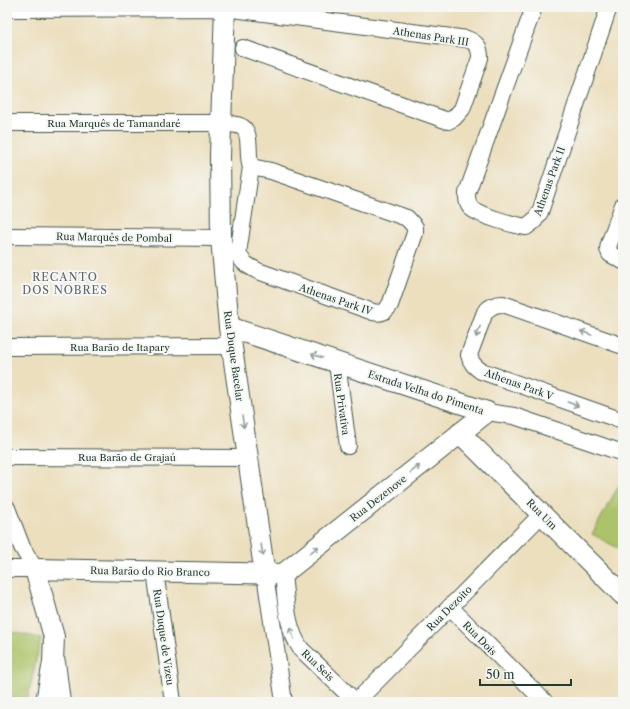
<svg xmlns="http://www.w3.org/2000/svg" width="630" height="709" font-family="'Libre Caslon Text',serif">
<style>
.pitch{fill:#acc369;stroke:#66804e}
.lines{fill:none;stroke-linecap:round;stroke-linejoin:round}
.minor-casing{stroke:#3e5549;stroke-width:18}
.major-casing{stroke:#3e5549;stroke-width:22}
.minor{stroke:#fff;stroke-width:16}
.major{stroke:#fff;stroke-width:20}
.oneway{stroke:#8f9e9a}
.labels{text-anchor:middle;stroke-width:4;stroke-linejoin:round;paint-order:stroke}
.street-label{font-size:10px;fill:#1f3d34;stroke:#f6f6f2}
.neighbourhood-label{font-size:11px;letter-spacing:1px;fill:#5f6870;stroke:#f6f6f2}
</style>
<rect width="100%" height="100%" fill="#f6f6f2"/>
<filter id="ink" filterUnits="userSpaceOnUse"><feTurbulence type="fractalNoise" baseFrequency=".025" numOctaves="2"/><feDisplacementMap in="SourceGraphic" scale="8" xChannelSelector="R" yChannelSelector="G"/><feConvolveMatrix kernelMatrix="1 2 1 2 8 2 1 2 1" color-interpolation-filters="sRGB"/></filter>
<filter id="wash" filterUnits="userSpaceOnUse"><feTurbulence type="fractalNoise" baseFrequency=".012" numOctaves="4" result="noise"/><feDisplacementMap in="SourceGraphic" scale="16" xChannelSelector="R" yChannelSelector="G"/><feGaussianBlur stdDeviation="0.9" result="paint"/><feColorMatrix in="noise" values="0 0 0 0 0 0 0 0 0 0 0 0 0 0 0 0 0 1.4 0 .05"/><feComposite in="paint" operator="in"/></filter>
<g filter="url(#wash)">
<rect width="100%" height="100%" fill="#ecdfbe"/>
<!-- pitch -->
<g class="pitch">
<polygon points="623,478 623,551 592,534"/>
<polygon points="7,631 41,638 27,702 7,702"/>
</g>
</g>
<g filter="url(#ink)">
<g class="lines">
<!-- minor casing -->
<g class="minor-casing">
<g id="minor">
<path d="M534,7L467,193C467,199 467,204 471,208C480,216 514,225 526,227L534,221L540,212L608,10"/>
<path d="M7,9L225,8L467,39C477,43 480,47 480,58L462,109L454,118L448,121L243,48"/>
<path d="M7,123H221C227,124 234,124 240,126C253,130 246,156 251,167"/>
<path d="M251,167L271,171L407,218L415,227V233L390,305C385,312 381,314 373,312L258,271C248,266 242,263 238,253Z"/>
<polyline points="623,205 609,244 608,249 610,254 623,261"/>
<polyline points="7,236 221,238"/>
<path d="M623,346L503,304C495,304 491,306 485,312L469,355C471,363 474,366 481,371L623,421"/>
<polyline points="7,347 232,346"/>
<polyline points="337,363 348,446"/>
<polyline points="487,412 514,416 623,453"/>
<polyline points="7,457 248,458"/>
<polyline points="7,508 22,547 35,569"/>
<polyline points="7,569 35,569"/>
<polyline points="155,571 173,702"/>
<path d="M283,574C286,599 286,628 301,649L356,702"/>
<polyline points="265,575 284,702"/>
<polyline points="450,607 545,702"/>
<polyline points="57,662 62,702"/>
<polyline points="356,702 542,514"/>
</g>
</g>
<!-- major casing -->
<g class="major-casing">
<g id="major">
<polyline points="225,7 220,156 221,238 229,327 265,575"/>
<polyline points="229,327 487,412"/>
<polyline points="460,433 623,595"/>
<polyline points="46,702 53,662 54,637 35,569 283,574 487,412"/>
</g>
</g>
<!-- minor -->
<use href="#minor" class="minor"/>
<!-- major -->
<use href="#major" class="major"/>
</g>
<!-- one-way arrows -->
<defs><path id="oneway-shaft" d="M-6 0H5M1.5-3L5.5 0L1.5 3" fill="none" stroke-width="1.6" stroke-linecap="round" stroke-linejoin="round"/></defs>
<g class="oneway">
<use href="#oneway-shaft" transform="translate(478 332) rotate(110)"/>
<use href="#oneway-shaft" transform="translate(586 333) rotate(-161)"/>
<use href="#oneway-shaft" transform="translate(317 356) rotate(-162)"/>
<use href="#oneway-shaft" transform="translate(573 404) rotate(20)"/>
<use href="#oneway-shaft" transform="translate(243 422) rotate(82)"/>
<use href="#oneway-shaft" transform="translate(415 469) rotate(-38)"/>
<use href="#oneway-shaft" transform="translate(262 550) rotate(82)"/>
<use href="#oneway-shaft" transform="translate(314 550) rotate(-38)"/>
<use href="#oneway-shaft" transform="translate(292 633) rotate(-109)"/>
</g>
</g>
<g class="labels">
<!-- street labels -->
<g class="street-label">
<text transform="translate(431 36) rotate(9)" y="4">Athenas Park III</text>
<text x="114" y="127">Rua Marquês de Tamandaré</text>
<text transform="translate(549 181) rotate(-70)" y="4">Athenas Park II</text>
<text transform="translate(114 237) rotate(1)" y="4">Rua Marquês de Pombal</text>
<text transform="translate(336 299) rotate(19)" y="4">Athenas Park IV</text>
<text x="120" y="351">Rua Barão de Itapary</text>
<text transform="translate(234 356) rotate(82)" y="4">Rua Duque Bacelar</text>
<text transform="translate(519 384) rotate(20)" y="4">Athenas Park V</text>
<text transform="translate(426 392) rotate(18)" y="4">Estrada Velha do Pimenta</text>
<text transform="translate(342 404) rotate(82)" y="4">Rua Privativa</text>
<text x="127" y="461">Rua Barão de Grajaú</text>
<text transform="translate(378 498) rotate(-38)" y="4">Rua Dezenove</text>
<text transform="translate(542 514) rotate(45)" y="4">Rua Um</text>
<text transform="translate(150 571) rotate(1)" y="4">Rua Barão do Rio Branco</text>
<text transform="translate(449 608) rotate(-45)" y="4">Rua Dezoito</text>
<text transform="translate(164 637) rotate(82)" y="4">Rua Duque de Vizeu</text>
<text transform="translate(480 638) rotate(45)" y="4">Rua Dois</text>
<text transform="translate(318 665) rotate(44)" y="4">Rua Seis</text>
</g>
<!-- neighbourhood labels -->
<g class="neighbourhood-label">
<text x="65" y="281">RECANTO<tspan x="65" dy="13">DOS NOBRES</tspan></text>
</g>
</g>
<!-- margin -->
<rect width="630" height="709" fill="none" stroke="#f6f6f2" stroke-width="24"/>
<!-- scale -->
<path d="M480 679v6h91v-6" fill="none" stroke="#1f3d34" stroke-width="2"/>
<text x="486" y="679" font-size="12" fill="#1f3d34" stroke="#f6f6f2" stroke-width="3" paint-order="stroke">50 m</text>
</svg>
